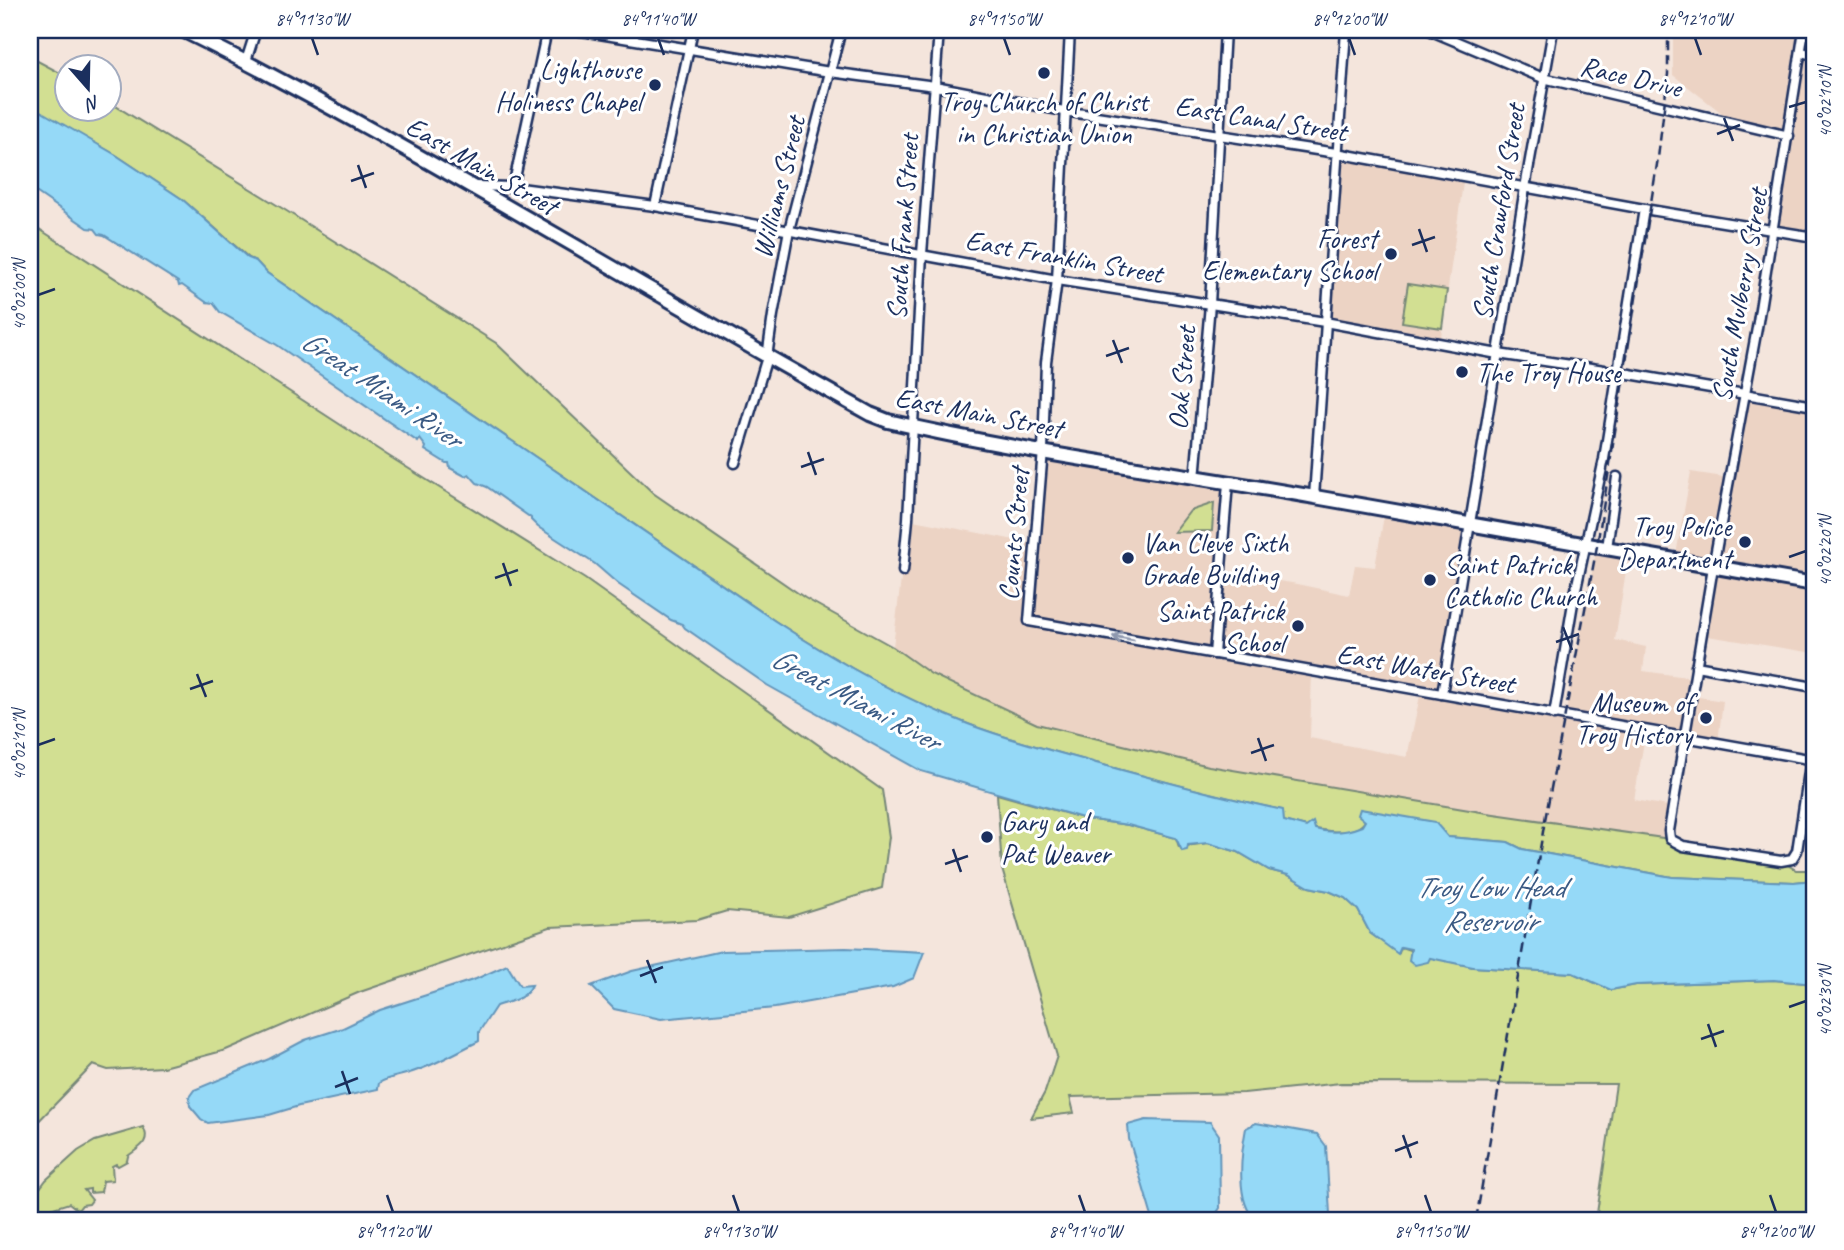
<svg xmlns="http://www.w3.org/2000/svg" width="1844" height="1250" font-family="Caveat,sans-serif">
<style>
.built{fill:#ecd3c4;fill-rule:evenodd}
.green{fill:#d2df92;stroke:#768778;stroke-width:2}
.water{fill:#95d9f7;stroke:#6495ba;stroke-width:2}
.lines{fill:none;stroke-linecap:round;stroke-linejoin:round}
.street-casing{stroke:#1b2f5e;stroke-width:13}
.primary-casing{stroke:#1b2f5e;stroke-width:18}
.street{stroke:#fff;stroke-width:8}
.primary{stroke:#fff;stroke-width:12}
.rail{stroke:#1b2f5e;stroke-width:2.5;stroke-dasharray:10 5;stroke-linecap:butt}
.oneway{stroke:#8d97ae}
.ticks{fill:none;stroke:#1b2f5e;stroke-width:2.5}
.poi-dot{fill:#1b2f5e;stroke:#fff;stroke-width:2.5}
.labels{text-anchor:middle;stroke-width:6;stroke-linejoin:round;paint-order:stroke}
.poi-label{font-size:28px;fill:#1b2f5e;stroke:#fff;text-anchor:end}
.street-label{font-size:28px;fill:#1b2f5e;stroke:#fff}
.water-label{font-size:30px;font-style:italic;fill:#3a5a84;stroke:#fff}
.neatline{fill:none;stroke:#1b2f5e;stroke-width:2.5}
.ticks-label{font-size:18px;text-anchor:middle;fill:#1b2f5e}
</style>
<rect width="100%" height="100%" fill="#f4e5dc"/>
<filter id="ink" filterUnits="userSpaceOnUse"><feTurbulence type="fractalNoise" baseFrequency=".0143" numOctaves="2"/><feDisplacementMap in="SourceGraphic" scale="14" xChannelSelector="R" yChannelSelector="G"/><feConvolveMatrix kernelMatrix="1 2 1 2 8 2 1 2 1" color-interpolation-filters="sRGB"/></filter>
<g filter="url(#ink)">
<!-- built -->
<g class="built">
<polygon points="1662,30 1814,30 1814,237 1774,230 1789,136 1736,124 1673,75 1673,39"/>
<polygon points="1336,153 1464,176 1440,343 1325,322"/>
<polygon points="1746,395 1814,406 1814,653 1701,635 1713,567 1675,560 1691,472 1730,478"/>
<path d="M1043,450L1228,483L1222,573L1292,583L1349,595L1355,565L1375,567L1385,510L1471,526L1442,694L1565,716L1597,546L1629,552L1615,640L1646,647L1643,671L1694,678L1692,696L1723,701L1718,742L1646,730L1634,800L1673,807L1670,839L1487,813L1209,766L1037,724L931,674L893,647L908,519L1035,544ZM1312,671L1421,691L1407,757L1310,738Z"/>
</g>
<!-- green -->
<g class="green">
<path d="M30,57L66,76V108H108L109,102L285,210L496,343L653,493L805,598L893,647L931,674L1037,724L1209,766L1487,813L1670,839L1683,846L1781,861L1796,870H1814V880L1794,882L1672,877L1522,849L1508,842L1448,837L1365,821C1351,842 1303,826 1283,821L1282,810C1219,797 1157,780 1096,763C1053,751 1009,740 968,724C900,698 836,661 775,621L267,273L256,261L249,258L182,199L116,155L35,109L30,105Z"/>
<polygon points="30,223 387,455 585,579 882,790 889,837 882,888 789,917 727,911 697,920 550,927 360,992 226,1050 163,1067 108,1070 93,1065 30,1130"/>
<polygon points="1408,284 1447,290 1442,328 1402,322"/>
<polygon points="1214,503 1212,531 1174,532 1190,511"/>
<polygon points="997,794 1086,819 1128,825 1176,838 1179,847 1208,843 1238,852 1269,870 1288,875 1309,887 1329,891 1345,898 1358,910 1370,933 1399,953 1401,947 1430,957 1473,967 1573,973 1611,990 1636,985 1774,980 1814,984 1814,1220 1596,1220 1616,1084 1341,1083 1244,1093 1070,1097 1074,1113 1031,1118 1045,1092 1057,1056 1002,869"/>
<path d="M143,1127C152,1142 138,1148 128,1156L127,1161L118,1166L116,1164L112,1166L113,1180L103,1181L101,1192L90,1193V1189L84,1190L92,1200L89,1204L82,1205L78,1210L69,1203L53,1208C49,1219 40,1220 30,1220L31,1200L46,1180L78,1151L95,1141Z"/>
</g>
<!-- water -->
<g class="water">
<path d="M30,105L116,155L182,199L248,258L256,261L267,273L775,621C836,661 900,698 968,724C1010,740 1053,751 1096,763C1158,780 1220,797 1283,810L1284,821L1306,827L1313,822L1315,829C1331,834 1347,832 1362,826L1365,821L1358,815L1360,809L1435,822L1448,837L1508,842L1522,849L1672,877L1794,882L1814,880V984L1774,980L1636,985L1611,990L1573,973L1473,967L1430,958L1428,962L1415,965L1409,960L1411,949L1401,947L1398,954L1370,933L1358,910L1345,898L1329,891L1309,887L1288,875L1269,870L1238,852L1208,843L1188,845L1187,850L1182,851L1176,838L1128,825L1086,819L921,771L767,685L685,628L682,624L671,620L618,584L595,564L538,527L531,520V518L487,487L477,483L469,474L465,476L450,468L449,463H446L425,450L426,447L420,439L418,442L277,345L220,312L213,303L206,302L182,285L179,286L178,282L104,235L99,234L95,229L88,228L30,188Z"/>
<polygon points="846,948 924,952 914,978 893,987 775,1008 661,1019 614,1009 591,986 632,971 722,951"/>
<path d="M507,965L520,986L532,985C525,1000 510,1001 496,1006L479,1032V1041C455,1053 431,1067 406,1074C396,1077 388,1077 379,1083L378,1089L299,1106L269,1115L208,1123L201,1119L190,1106L189,1097L194,1090L269,1059L305,1040L343,1028L380,1010L476,979Z"/>
<polygon points="1146,1120 1210,1122 1219,1135 1220,1208 1212,1220 1155,1220 1152,1217 1129,1139 1128,1125"/>
<path d="M1256,1123L1317,1134L1326,1146L1330,1214L1327,1220H1256C1235,1203 1241,1154 1246,1128Z"/>
</g>
<g class="lines">
<!-- street casing -->
<g class="street-casing">
<g id="street">
<polyline points="575,30 830,72 935,86 1064,111 1336,153 1644,209 1814,237"/>
<polyline points="1070,30 1057,280 1046,362 1043,450 1029,621 1814,760"/>
<polyline points="1429,30 1543,78 1789,136"/>
<polyline points="1804,30 1757,328 1713,567 1669,831 1670,839 1683,846 1781,861 1792,859 1797,851 1814,739"/>
<polyline points="1801,52 1814,55"/>
<polyline points="246,61 256,30"/>
<polyline points="474,186 513,187 655,206 1057,280 1325,322 1498,354 1618,372 1814,406"/>
<polyline points="513,187 547,30"/>
<polyline points="655,206 693,30"/>
<polyline points="735,463 767,357 773,315 789,230 841,30"/>
<polyline points="1195,479 1210,304 1225,30"/>
<polyline points="1314,497 1346,30"/>
<polyline points="1607,548 1617,477"/>
<polyline points="903,571 908,519 922,254 939,30"/>
<polyline points="1214,654 1228,483"/>
<polyline points="1696,666 1814,687"/>
<polyline points="1442,694 1525,188 1553,30"/>
<polyline points="1554,715 1573,603 1604,459 1644,209"/>
</g>
</g>
<!-- primary casing -->
<g class="primary-casing">
<path id="primary" d="M182,30C255,65 326,105 397,144C555,233 711,326 870,414L888,421C1029,454 1173,472 1315,497C1481,526 1648,556 1814,584"/>
</g>
<!-- street -->
<use href="#street" class="street"/>
<!-- primary -->
<use href="#primary" class="primary"/>
<!-- rail -->
<polyline class="rail" points="1476,1220 1545,820 1597,546 1658,158 1668,74 1668,30"/>
</g>
<!-- one-way arrows -->
<defs><path id="oneway-shaft" d="M-6 0H5M1.5-3L5.5 0L1.5 3" fill="none" stroke-width="1.6" stroke-linecap="round" stroke-linejoin="round" transform="scale(1.75)"/></defs>
<use class="oneway" href="#oneway-shaft" transform="translate(1123 638) rotate(-170)"/>
</g>
<!-- ticks -->
<path class="ticks" d="M312,38L318,55M658,38L664,55M1004,38L1010,55M1349,38L1355,55M1695,38L1701,55M1789,107L1806,102M1724,118L1733,141M1717,134L1740,125M358,165L366,188M351,181L374,173M1419,229L1427,252M1412,245L1435,237M38,295L55,289M1113,340L1122,363M1106,356L1129,348M808,452L816,475M801,467L824,459M1789,557L1806,551M503,563L511,586M495,578L518,570M1563,627L1572,650M1556,642L1579,634M197,674L206,697M190,689L213,681M1258,738L1266,761M38,745L55,739M1251,753L1274,745M953,849L961,872M945,864L968,856M647,960L656,983M640,976L663,967M1789,1007L1806,1001M1708,1024L1716,1047M1701,1039L1724,1031M342,1071L350,1094M335,1087L358,1078M1403,1135L1411,1158M1395,1151L1418,1142M387,1195L393,1212M733,1195L739,1212M1079,1195L1085,1212M1425,1195L1431,1212M1770,1195L1776,1212"/>
<!-- markers -->
<g class="poi-dot">
<circle cx="1044" cy="73" r="7"/>
<circle cx="655" cy="85" r="7"/>
<circle cx="1391" cy="254" r="7"/>
<circle cx="1462" cy="372" r="7"/>
<circle cx="1745" cy="542" r="7"/>
<circle cx="1128" cy="558" r="7"/>
<circle cx="1430" cy="580" r="7"/>
<circle cx="1298" cy="626" r="7"/>
<circle cx="1706" cy="718" r="7"/>
<circle cx="987" cy="837" r="7"/>
</g>
<g class="labels">
<!-- poi labels -->
<g class="poi-label">
<text x="641" y="79">Lighthouse<tspan x="641" dy="32">Holiness Chapel</tspan></text>
<text x="1044" y="111" text-anchor="middle">Troy Church of Christ<tspan x="1044" dy="32">in Christian Union</tspan></text>
<text x="1377" y="248">Forest<tspan x="1377" dy="32">Elementary School</tspan></text>
<text x="1476" y="382" text-anchor="start">The Troy House</text>
<text x="1731" y="536">Troy Police<tspan x="1731" dy="32">Department</tspan></text>
<text x="1142" y="552" text-anchor="start">Van Cleve Sixth<tspan x="1142" dy="32">Grade Building</tspan></text>
<text x="1444" y="574" text-anchor="start">Saint Patrick<tspan x="1444" dy="32">Catholic Church</tspan></text>
<text x="1284" y="620">Saint Patrick<tspan x="1284" dy="32">School</tspan></text>
<text x="1692" y="712">Museum of<tspan x="1692" dy="32">Troy History</tspan></text>
<text x="1001" y="831" text-anchor="start">Gary and<tspan x="1001" dy="32">Pat Weaver</tspan></text>
</g>
<!-- street labels -->
<g class="street-label">
<text transform="translate(1631 76) rotate(13)" y="10">Race Drive</text>
<text transform="translate(1261 118) rotate(9)" y="10">East Canal Street</text>
<text transform="translate(482 165) rotate(30)" y="10">East Main Street</text>
<text transform="translate(778 187) rotate(-76)" y="10">Williams Street</text>
<text transform="translate(1498 212) rotate(-81)" y="10">South Crawford Street</text>
<text transform="translate(902 227) rotate(-86)" y="10">South Frank Street</text>
<text transform="translate(1064 256) rotate(10)" y="10">East Franklin Street</text>
<text transform="translate(1739 295) rotate(-80)" y="10">South Mulberry Street</text>
<text transform="translate(1181 378) rotate(-85)" y="10">Oak Street</text>
<text transform="translate(979 412) rotate(11)" y="10">East Main Street</text>
<text transform="translate(1013 534) rotate(-85)" y="10">Counts Street</text>
<text transform="translate(1426 668) rotate(10)" y="10">East Water Street</text>
</g>
<!-- water labels -->
<g class="water-label">
<text transform="translate(382 389) rotate(34)" y="10">Great Miami River</text>
<text transform="translate(856 699) rotate(28)" y="10">Great Miami River</text>
<text x="1490" y="897">Troy Low Head<tspan x="1490" dy="34">Reservoir</tspan></text>
</g>
</g>
<!-- margin -->
<rect width="1844" height="1250" fill="none" stroke="#fff" stroke-width="77"/>
<!-- north arrow -->
<g transform="translate(88 88) rotate(160)"><circle r="33" fill="#ffffff" stroke="#a4acbf" stroke-width="2"/>
<path d="M0-5L12 26L0 18L-12 26Z" fill="#1b2f5e"/>
<text y="-10" font-size="19" font-weight="bold" text-anchor="middle" fill="#1b2f5e">N</text>
</g>
<rect x="38" y="38" width="1768" height="1174" class="neatline"/>
<g class="ticks-label">
<text x="312" y="25">84°11'30"W</text>
<text x="658" y="25">84°11'40"W</text>
<text x="1004" y="25">84°11'50"W</text>
<text x="1349" y="25">84°12'00"W</text>
<text x="1695" y="25">84°12'10"W</text>
<text transform="translate(1825 102) rotate(-90)" y="6">40°02'10"N</text>
<text transform="translate(19 295) rotate(-90)" y="6">40°02'00"N</text>
<text transform="translate(1825 551) rotate(-90)" y="6">40°02'20"N</text>
<text transform="translate(19 745) rotate(-90)" y="6">40°02'10"N</text>
<text transform="translate(1825 1001) rotate(-90)" y="6">40°02'30"N</text>
<text x="393" y="1237">84°11'20"W</text>
<text x="739" y="1237">84°11'30"W</text>
<text x="1085" y="1237">84°11'40"W</text>
<text x="1431" y="1237">84°11'50"W</text>
<text x="1776" y="1237">84°12'00"W</text>
</g>
</svg>
